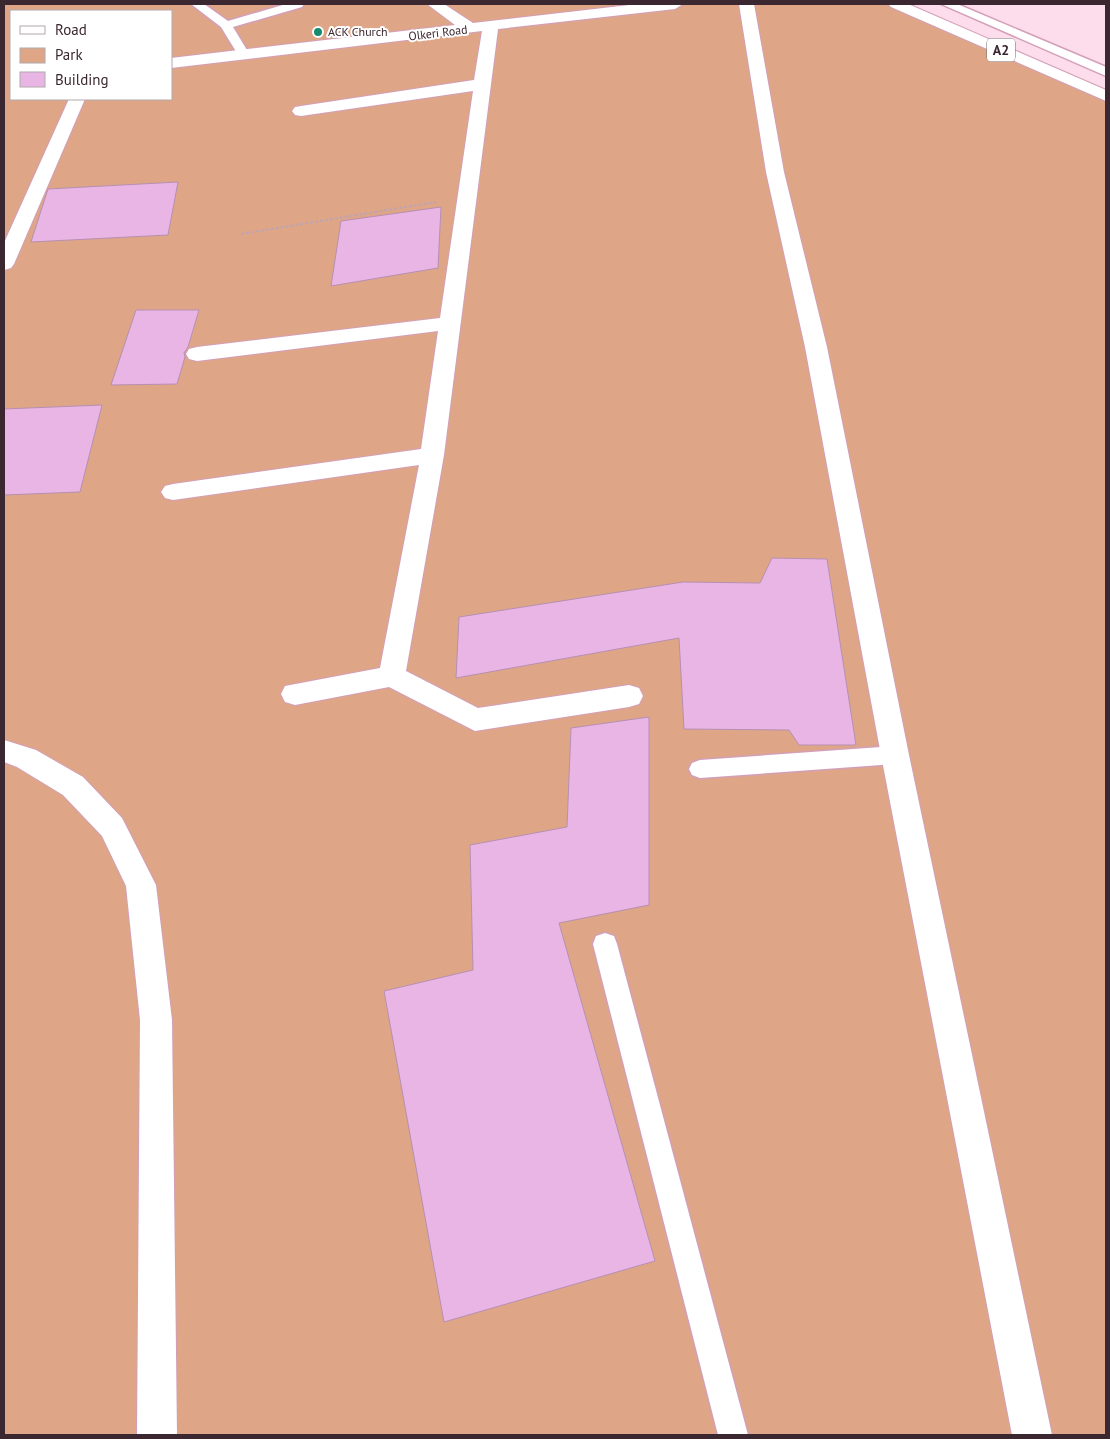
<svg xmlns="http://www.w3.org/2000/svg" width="1110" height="1439" font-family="'PT Sans',sans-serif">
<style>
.green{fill:#dea687;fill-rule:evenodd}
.building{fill:#e9b5e4;stroke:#b78fb3}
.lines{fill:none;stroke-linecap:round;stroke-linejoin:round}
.lane-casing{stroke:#d39fb7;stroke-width:3}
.street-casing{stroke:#d39fb7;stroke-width:2}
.highway-casing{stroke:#d39fb7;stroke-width:2}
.path{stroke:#c0a3b1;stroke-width:2;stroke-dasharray:3 2;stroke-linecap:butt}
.lane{fill:#fff;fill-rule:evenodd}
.street{fill:#fff;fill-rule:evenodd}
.highway{fill:#fff;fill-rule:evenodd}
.poi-dot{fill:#168b6d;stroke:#fff;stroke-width:2}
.labels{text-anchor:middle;stroke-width:4;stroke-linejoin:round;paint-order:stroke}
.far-poi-label{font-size:12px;fill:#3b2730;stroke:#fff;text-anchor:start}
.far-street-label{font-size:12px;fill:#3b2730;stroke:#fff}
.shield{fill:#fff;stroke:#76686e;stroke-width:1}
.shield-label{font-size:14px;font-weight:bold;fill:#3b2730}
</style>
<rect width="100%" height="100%" fill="#fddceb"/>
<!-- green -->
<path class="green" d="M4,4H890L1106,98V1435H4ZM11,11H171V99H11Z"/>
<!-- building -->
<g class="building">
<polygon points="178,182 168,235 31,242 48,189"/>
<polygon points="441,207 438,268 331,286 341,221"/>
<polygon points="136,310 199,310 188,347 184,353 185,357 177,384 111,385"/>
<polygon points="102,405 80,492 4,495 4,409"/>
<polygon points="772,558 827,559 856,745 799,745 789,730 684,729 679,638 456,678 459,617 683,582 760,583"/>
<polygon points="649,717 649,905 559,923 655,1261 444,1322 384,991 473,970 470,845 567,827 571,728"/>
</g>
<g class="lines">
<!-- lane casing -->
<g class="lane-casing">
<g id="lane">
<polygon points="191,4 204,4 228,21 286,4 304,4 302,7 233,27 250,55 244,59 240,58 221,27"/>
<polygon points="941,4 957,4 1106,67 1106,76"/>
<polygon points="895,746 903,749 906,755 903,761 895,764 700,778 692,775 689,769 692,763 700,760"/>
<polygon points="605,933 614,936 617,944 748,1435 718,1435 593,944 596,936"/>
</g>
</g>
<!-- street casing -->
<g class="street-casing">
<g id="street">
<polygon points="427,4 444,4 473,23 638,4 683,4 675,9 498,29 444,455 406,671 478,708 629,685 639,688 643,696 639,704 629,707 475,731 389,687 295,705 285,702 281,694 285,686 380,668 419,465 173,500 165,498 161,492 165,486 173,484 421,449 438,331 197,361 189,359 186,354 189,349 197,347 440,318 473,91 301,116 295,115 292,111 295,107 301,106 474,80 482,31 171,68 171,58 455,25"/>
<polygon points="739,4 754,4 784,172 827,347 909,755 1052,1435 1012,1435 881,755 805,347 766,172"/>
<polygon points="69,99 85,99 14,264 11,268 4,270 4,243"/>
<polygon points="4,740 36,750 83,777 122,818 156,885 172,1020 177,1435 137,1435 140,1020 126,886 102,836 63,795 17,767 4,762"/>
</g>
</g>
<!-- highway casing -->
<g class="highway-casing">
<polygon id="highway" points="888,4 908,4 1106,90 1106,101 891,7"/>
</g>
<!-- path -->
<polyline class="path" points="241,234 436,202"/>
<!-- lane -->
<use href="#lane" class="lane"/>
<!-- street -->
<use href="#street" class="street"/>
<!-- highway -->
<use href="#highway" class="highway"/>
</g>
<!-- markers -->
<circle class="poi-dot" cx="318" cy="32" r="5"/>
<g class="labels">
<!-- far-poi labels -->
<g class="far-poi-label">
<text x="328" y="36">ACK Church</text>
</g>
<!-- far-street labels -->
<g class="far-street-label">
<text transform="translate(438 33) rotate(-7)" y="4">Olkeri Road</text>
</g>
<!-- shield labels -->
<rect class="shield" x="987" y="38.5" width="28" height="23" rx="4"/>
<g class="shield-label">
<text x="1001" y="55">A2</text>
</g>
</g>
<!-- border -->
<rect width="1110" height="1439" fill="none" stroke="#3b2730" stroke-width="10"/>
<!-- legend -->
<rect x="10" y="10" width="162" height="90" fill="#ffffff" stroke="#b1a9ac"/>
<rect x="20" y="26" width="25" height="8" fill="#ffffff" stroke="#b1a9ac"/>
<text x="55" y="35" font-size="15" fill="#3b2730">Road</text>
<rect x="20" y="48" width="25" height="15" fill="#dea687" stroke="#b1a9ac"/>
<text x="55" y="60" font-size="15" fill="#3b2730">Park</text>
<rect x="20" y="72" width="25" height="15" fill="#e9b5e4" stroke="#b1a9ac"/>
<text x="55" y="85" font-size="15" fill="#3b2730">Building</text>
</svg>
